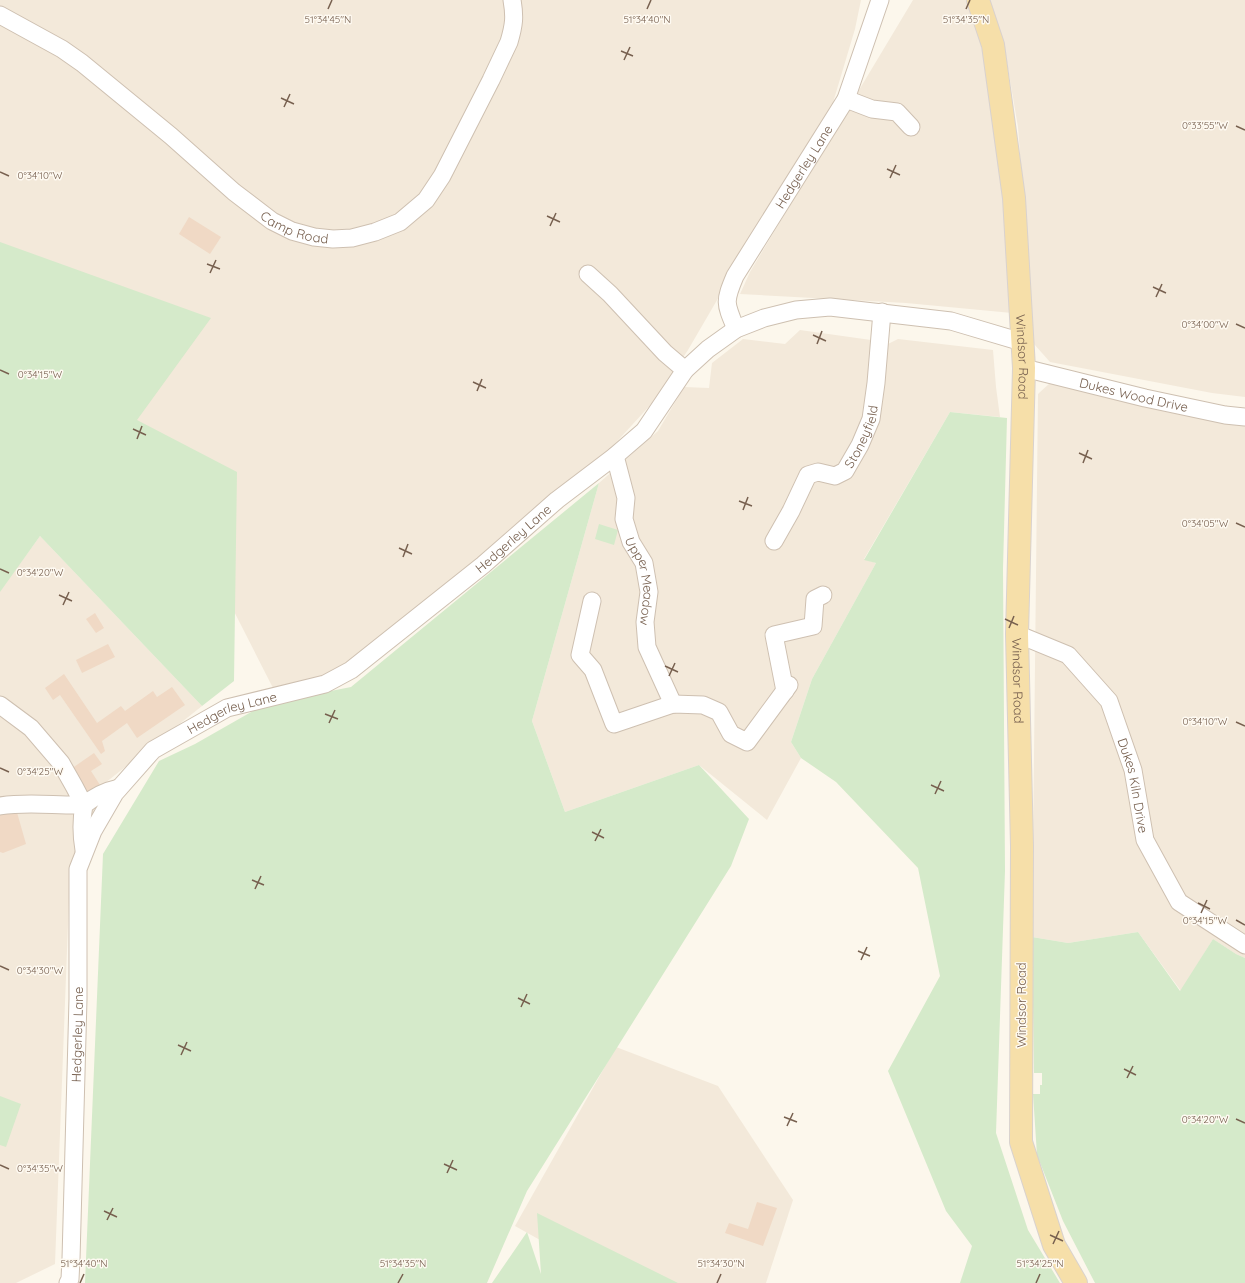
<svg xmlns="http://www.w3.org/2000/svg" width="1245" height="1283" font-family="Quicksand,sans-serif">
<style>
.residential{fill:#f3e9da}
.green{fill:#d5eaca}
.building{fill:#f0d9c5}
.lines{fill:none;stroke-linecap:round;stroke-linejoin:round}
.minor-casing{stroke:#cec0b1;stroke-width:19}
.major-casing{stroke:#d9d2ce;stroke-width:24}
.minor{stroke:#fff;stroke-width:17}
.major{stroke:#f6dfa9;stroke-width:22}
.ticks{fill:none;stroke:#77604f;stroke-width:1.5}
.labels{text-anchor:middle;stroke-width:3;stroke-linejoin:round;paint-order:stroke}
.street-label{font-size:13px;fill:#77604f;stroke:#fefaf2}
.ticks-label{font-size:10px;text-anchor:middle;fill:#77604f;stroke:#fefaf2;stroke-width:3;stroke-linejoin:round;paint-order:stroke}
</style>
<rect width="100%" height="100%" fill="#fcf7ec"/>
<!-- residential -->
<g class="residential">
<polygon points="0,0 861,0 855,29 829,116 738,264 688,350 654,401 600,460 340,672 273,688 217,578 0,271"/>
<polygon points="913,0 968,0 974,11 992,100 1013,294 1012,313 906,303 740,294 750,272"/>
<polygon points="989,0 1245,0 1245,397 1212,393 1050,362 1034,344 1018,127 1003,39"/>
<polygon points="800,330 871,340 869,368 886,362 888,344 898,339 993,350 996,387 1000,417 950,412 864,559 876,563 812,679 791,742 801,758 767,820 699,765 565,812 532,721 599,483 658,431 684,387 709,388 712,363 743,339 785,344"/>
<polygon points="1050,383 1167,412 1245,425 1245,958 1236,954 1213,939 1181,991 1138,932 1068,943 1032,937 1038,394"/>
<polygon points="40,536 202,706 105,783 70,872 55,1264 16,1283 0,1283 0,591"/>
<polygon points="616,1047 718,1086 793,1200 766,1283 617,1283 515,1226"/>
</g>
<!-- green -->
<g class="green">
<polygon points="0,242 211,318 137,420 237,472 234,681 202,706 40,536 0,592"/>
<polygon points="950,412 1007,418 1003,569 1005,871 996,1133 1028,1230 1060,1283 960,1283 972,1246 946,1211 888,1071 940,976 918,868 836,782 801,758 791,742 812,679 876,563 864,560"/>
<polygon points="599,483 532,721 565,812 699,765 749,819 731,866 527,1191 487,1283 85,1283 103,854 159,761 195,744 265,704 351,687"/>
<polygon points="599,524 618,530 614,545 595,539"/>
<polygon points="1138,932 1180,991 1213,939 1236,954 1245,958 1245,1283 1095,1283 1063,1221 1037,1155 1033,1094 1040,1094 1040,1085 1042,1085 1042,1073 1034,1073 1032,937 1068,943"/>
<polygon points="0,1096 21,1104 6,1147 0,1145"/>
<polygon points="537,1213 678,1283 492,1283 527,1232 541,1274"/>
</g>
<!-- building -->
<g class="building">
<polygon points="189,217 221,237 210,254 179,234"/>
<polygon points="95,613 104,628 96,633 86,619"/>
<polygon points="108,644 115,657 82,673 76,660"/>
<polygon points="64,674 97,723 121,706 125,711 153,691 157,697 172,687 185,705 137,738 127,723 102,741 105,751 101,754 60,695 53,700 45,688"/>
<polygon points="94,753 102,764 91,771 100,785 87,793 71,769"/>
<polygon points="16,809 26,844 3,853 0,852 0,813"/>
<polygon points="757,1202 777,1208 763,1246 725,1233 729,1223 748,1229"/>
</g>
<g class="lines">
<!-- minor casing -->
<g class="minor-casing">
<g id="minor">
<path id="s1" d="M0,15L62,49L82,63L171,136L234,192L272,221L292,231L314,237L333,239L352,238L375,232L400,222L426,200L442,176L491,80L509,42C514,25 515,17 512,0"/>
<polyline points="846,99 872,109 897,112 911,127"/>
<polyline points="588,274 610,294 665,353 685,370"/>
<path id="s2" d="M736,329C725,303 724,302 735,276L846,99L880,0"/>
<path id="s3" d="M1024,368L1145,398L1225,415L1245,417"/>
<path id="s4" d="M615,456L626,498L624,519L631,542L644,563L649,592L645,622L647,647L673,704"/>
<path id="s5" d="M774,541L791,511L808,475L818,472L835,476L845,471L860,445L871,419L876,383L882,312"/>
<polyline points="592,601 580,655 593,670 614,724 673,704 703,705 719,712 731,734 747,742 789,685"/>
<path id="s6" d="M1017,634L1068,655L1109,701L1133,770L1145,840L1179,902L1245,945"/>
<polyline points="785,691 774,635 813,626 815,599 823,595"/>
<path d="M0,705L31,728L61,763L74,786L84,805C56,806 28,801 0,806"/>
<path d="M84,850C81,833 81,821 84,805C95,796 105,791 119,788"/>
<path id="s7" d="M68,1283L70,1279L71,1259L78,999V869L93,831L115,793L153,750L227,708L325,684L351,670L483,565L557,500L615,456L644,431L685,370L708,349L736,329L764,318L796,310L830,307L951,321L1022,342"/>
</g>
</g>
<!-- major casing -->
<g class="major-casing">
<g id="major">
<path id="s8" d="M978,0L993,45L1014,198L1024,368L1017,634L1022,846L1021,1142L1054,1245L1076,1283"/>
</g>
</g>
<!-- minor -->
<use href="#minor" class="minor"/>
<!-- major -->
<use href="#major" class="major"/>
</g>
<!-- ticks -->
<path class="ticks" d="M328,9L332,0M647,9L651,0M966,9L970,0M621,51L633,56M624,60L630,47M281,98L294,104M284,107L290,94M1236,126L1245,130M887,169L900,175M0,172L9,176M890,178L896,165M547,216L560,222M550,226L556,213M207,264L220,269M210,273L216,260M1153,287L1166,293M1156,297L1162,284M1236,324L1245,328M813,335L826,341M817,344L822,331M0,370L9,374M473,382L486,388M477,391L482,379M133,429L146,435M137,439L142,426M1079,453L1092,459M1083,463L1088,450M739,501L752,506M743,510L748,497M1236,523L1245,527M399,548L412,554M403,557L408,544M0,569L9,573M59,595L72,601M63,605L69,592M1005,619L1018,625M1009,628L1014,616M665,666L678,672M669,676L675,663M325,714L338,719M1236,722L1245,726M329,723L335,710M0,768L9,772M931,785L944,791M935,794L941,781M592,832L604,838M595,841L601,829M252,880L264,885M255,889L261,876M1198,903L1210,909M1201,913L1207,900M1236,920L1245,925M858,951L870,956M861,960L867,947M0,966L9,970M518,998L530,1004M521,1007L527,994M178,1045L191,1051M181,1055L187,1042M1124,1069L1136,1075M1127,1078L1133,1066M784,1117L797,1122M1236,1119L1245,1123M787,1126L793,1113M444,1164L457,1170M0,1165L9,1169M447,1173L453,1160M104,1211L117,1217M107,1220L113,1208M1050,1235L1063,1241M1053,1244L1059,1231M80,1283L84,1274M398,1283L403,1274M717,1283L721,1274M1036,1283L1040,1274"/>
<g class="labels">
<!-- street labels -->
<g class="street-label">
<text dy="5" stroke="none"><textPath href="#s2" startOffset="185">Hedgerley Lane</textPath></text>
<text dy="5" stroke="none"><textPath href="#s1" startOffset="366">Camp Road</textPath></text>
<text dy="5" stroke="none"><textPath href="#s8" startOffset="361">Windsor Road</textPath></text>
<text dy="5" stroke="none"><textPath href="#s3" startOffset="113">Dukes Wood Drive</textPath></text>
<text dy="5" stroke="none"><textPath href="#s5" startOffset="152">Stoneyfield</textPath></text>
<text dy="5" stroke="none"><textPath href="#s7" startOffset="981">Hedgerley Lane</textPath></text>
<text dy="5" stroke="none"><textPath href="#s4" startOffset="130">Upper Meadow</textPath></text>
<text dy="5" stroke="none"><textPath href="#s8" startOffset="685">Windsor Road</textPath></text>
<text dy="5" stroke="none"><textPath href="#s7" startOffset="645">Hedgerley Lane</textPath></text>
<text dy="5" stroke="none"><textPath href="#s6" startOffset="205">Dukes Kiln Drive</textPath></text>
<text transform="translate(1021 1005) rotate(-90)" y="5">Windsor Road</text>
<text dy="5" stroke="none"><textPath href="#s7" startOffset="249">Hedgerley Lane</textPath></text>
</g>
</g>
<g class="ticks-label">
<text x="328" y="23">51°34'45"N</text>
<text x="647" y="23">51°34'40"N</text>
<text x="966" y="23">51°34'35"N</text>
<text x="1205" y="129">0°33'55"W</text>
<text x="40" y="179">0°34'10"W</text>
<text x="1205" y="328">0°34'00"W</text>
<text x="40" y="378">0°34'15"W</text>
<text x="1205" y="527">0°34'05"W</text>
<text x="40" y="576">0°34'20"W</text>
<text x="1205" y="725">0°34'10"W</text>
<text x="40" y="775">0°34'25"W</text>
<text x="1205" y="924">0°34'15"W</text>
<text x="40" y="974">0°34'30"W</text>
<text x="1205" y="1123">0°34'20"W</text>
<text x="40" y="1172">0°34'35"W</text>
<text x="84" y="1267">51°34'40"N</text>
<text x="403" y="1267">51°34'35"N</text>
<text x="721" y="1267">51°34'30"N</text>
<text x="1040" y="1267">51°34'25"N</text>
</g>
</svg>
